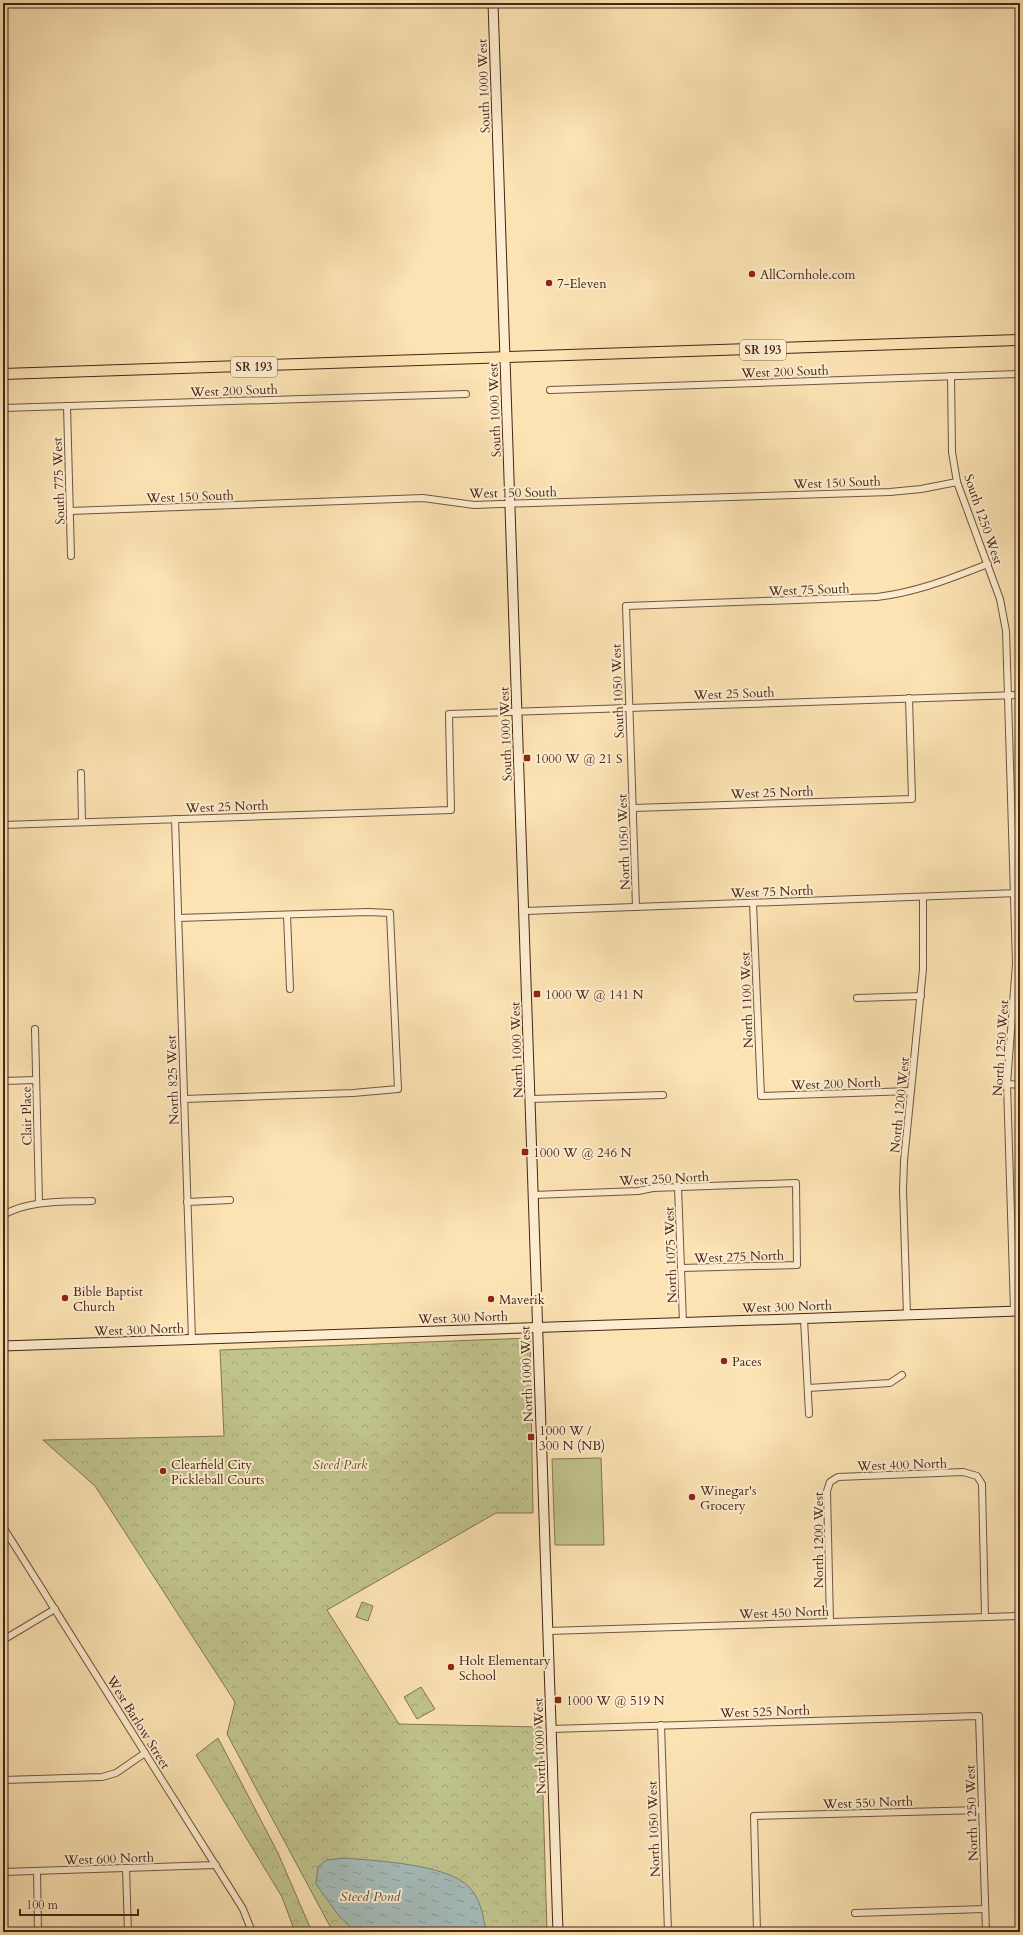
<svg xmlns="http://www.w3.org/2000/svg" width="1023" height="1935" font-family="Cardo,serif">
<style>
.grass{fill:#c0c38c;stroke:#847452}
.forest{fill:url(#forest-crowns);stroke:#847452}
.water{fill:url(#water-ripples);stroke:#7f7f78}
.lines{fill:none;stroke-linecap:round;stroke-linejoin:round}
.street-casing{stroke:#74543e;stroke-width:8}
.secondary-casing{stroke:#472417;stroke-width:11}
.primary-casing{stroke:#472417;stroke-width:12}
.street{stroke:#fdedce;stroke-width:6}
.secondary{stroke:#fdedce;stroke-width:9}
.primary{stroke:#fce3b3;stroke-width:10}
.poi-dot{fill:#8f2418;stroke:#fdedce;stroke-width:1.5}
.labels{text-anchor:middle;stroke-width:4;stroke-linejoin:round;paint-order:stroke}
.shield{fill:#fdedce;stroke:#7e604e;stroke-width:1}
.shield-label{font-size:12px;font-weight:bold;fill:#472417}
.street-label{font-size:13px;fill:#472417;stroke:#fdedce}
.poi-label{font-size:13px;fill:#472417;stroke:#fdedce;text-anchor:start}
.park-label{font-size:13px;font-style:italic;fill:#654c34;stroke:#fdedce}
.water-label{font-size:14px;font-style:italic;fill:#5e4a40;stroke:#fdedce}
</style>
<defs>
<pattern id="forest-crowns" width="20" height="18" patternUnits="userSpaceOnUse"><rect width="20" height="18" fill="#c0c38c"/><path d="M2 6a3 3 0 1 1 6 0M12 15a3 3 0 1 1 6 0" fill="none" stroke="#a6a778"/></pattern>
<pattern id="water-ripples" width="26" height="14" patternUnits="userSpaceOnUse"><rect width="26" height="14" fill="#a5bbb9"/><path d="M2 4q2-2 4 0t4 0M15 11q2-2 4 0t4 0" fill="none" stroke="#889895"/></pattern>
</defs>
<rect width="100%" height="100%" fill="#fce3b3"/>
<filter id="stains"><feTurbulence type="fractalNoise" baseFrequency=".005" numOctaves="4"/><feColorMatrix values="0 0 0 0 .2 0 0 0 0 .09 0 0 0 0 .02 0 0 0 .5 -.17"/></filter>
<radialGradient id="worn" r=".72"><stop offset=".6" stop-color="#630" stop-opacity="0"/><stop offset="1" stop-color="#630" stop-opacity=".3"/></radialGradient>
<!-- grass -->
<polygon class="grass" points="601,1458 604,1545 555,1545 552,1459"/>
<!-- forest -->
<g class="forest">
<polygon points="530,1338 533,1513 496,1513 327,1610 399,1724 541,1727 547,1932 333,1932 227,1734 235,1702 95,1486 43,1440 224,1436 220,1350"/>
<polygon points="362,1602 373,1606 368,1621 356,1617"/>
<polygon points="421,1687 435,1709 417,1719 404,1697"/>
<polygon points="218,1738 278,1853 312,1932 295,1932 282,1897 196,1755"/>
</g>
<!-- water -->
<path class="water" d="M345,1858C377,1861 447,1864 469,1887C481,1899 483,1916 486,1932H356L339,1916L316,1884L318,1867L326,1860Z"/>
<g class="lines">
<!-- street casing -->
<g class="street-casing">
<g id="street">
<polyline points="951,376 952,452 957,482 1000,599 1006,631 1016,964 1007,1084 1014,1311"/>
<polyline points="550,390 1020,374"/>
<polyline points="67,406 71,556"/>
<polyline points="3,408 466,394"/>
<polyline points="70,511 423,498 474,505 501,504 890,492 921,489 957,482"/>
<polyline points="81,773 82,822"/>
<polyline points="633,808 912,799 909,698"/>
<polyline points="175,819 192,1340"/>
<polyline points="3,825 451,810 449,714 1020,695"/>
<polyline points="753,903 761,1096 911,1091"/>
<path d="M636,907L626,606L877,597C918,592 949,579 988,564"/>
<polyline points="525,911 1020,893"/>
<polyline points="287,915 290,989"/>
<polyline points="178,918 368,912 390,913 398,1089 353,1093 184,1099"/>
<polyline points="857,998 921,996"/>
<polyline points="35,1029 39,1203"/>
<polyline points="3,1081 36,1080"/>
<polyline points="1007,1084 1020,1085"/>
<polyline points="531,1099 663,1095"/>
<polyline points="678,1187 683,1323"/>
<polyline points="533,1195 638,1191 653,1188 796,1183 797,1265 681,1268"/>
<polyline points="187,1202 230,1200"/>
<path d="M3,1215C30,1200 62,1202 92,1201"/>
<polyline points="907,1315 903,1190 904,1161 923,969 923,897"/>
<polyline points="804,1319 809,1414"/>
<polyline points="808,1388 890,1383 902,1375"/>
<polyline points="3,1527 243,1909 252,1932"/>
<polyline points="830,1622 827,1491 830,1482 838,1477 963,1472 977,1476 982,1484 985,1617"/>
<polyline points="548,1631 1020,1616"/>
<polyline points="3,1640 55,1609"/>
<polyline points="661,1725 668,1932"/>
<polyline points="551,1729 979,1716 986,1932"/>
<polyline points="3,1780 102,1777 116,1773 145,1753"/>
<polyline points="126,1868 128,1932"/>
<polyline points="37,1871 38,1932"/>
<polyline points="3,1872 216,1865"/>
<polyline points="855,1913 985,1909"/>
<polyline points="757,1932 754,1816 982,1810"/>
</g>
</g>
<!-- secondary casing -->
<g class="secondary-casing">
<g id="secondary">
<polyline points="493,3 558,1932"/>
<polyline points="3,1346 1020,1311"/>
</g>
</g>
<!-- primary casing -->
<g class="primary-casing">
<polyline id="primary" points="3,374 1020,340"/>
</g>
<!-- street -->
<use href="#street" class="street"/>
<!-- secondary -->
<use href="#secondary" class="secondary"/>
<!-- primary -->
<use href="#primary" class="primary"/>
</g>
<!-- markers -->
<g class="poi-dot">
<circle cx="752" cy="274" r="4"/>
<circle cx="549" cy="283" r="4"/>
<rect x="523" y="754" width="8" height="8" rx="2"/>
<rect x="533" y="990" width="8" height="8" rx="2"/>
<rect x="521" y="1148" width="8" height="8" rx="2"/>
<circle cx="65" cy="1298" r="4"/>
<circle cx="491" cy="1299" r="4"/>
<circle cx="724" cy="1361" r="4"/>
<rect x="527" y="1433" width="8" height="8" rx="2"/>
<circle cx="163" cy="1471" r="4"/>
<circle cx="692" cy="1497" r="4"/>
<circle cx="451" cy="1667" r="4"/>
<rect x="554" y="1696" width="8" height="8" rx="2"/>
</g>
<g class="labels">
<!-- shield labels -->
<g class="shield">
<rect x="740" y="340" width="46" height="20" rx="3"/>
<rect x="231" y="357" width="46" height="20" rx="3"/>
</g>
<g class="shield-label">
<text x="763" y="354">SR 193</text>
<text x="254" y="371">SR 193</text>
</g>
<!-- street labels -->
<g class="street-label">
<text transform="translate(483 86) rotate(-92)" y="5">South 1000 West</text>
<text transform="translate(785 371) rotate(-2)" y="5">West 200 South</text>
<text transform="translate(234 390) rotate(-2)" y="5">West 200 South</text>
<text transform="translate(494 410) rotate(-92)" y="5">South 1000 West</text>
<text transform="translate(58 481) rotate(-92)" y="5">South 775 West</text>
<text transform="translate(837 482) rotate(-2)" y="5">West 150 South</text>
<text transform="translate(513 492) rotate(-1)" y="5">West 150 South</text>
<text transform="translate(190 496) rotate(-2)" y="5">West 150 South</text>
<text transform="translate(984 519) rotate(71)" y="5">South 1250 West</text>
<text transform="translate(809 589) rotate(-2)" y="5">West 75 South</text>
<text transform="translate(617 691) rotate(-92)" y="5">South 1050 West</text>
<text transform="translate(734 693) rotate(-2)" y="5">West 25 South</text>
<text transform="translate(505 734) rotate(-92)" y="5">South 1000 West</text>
<text transform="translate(772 792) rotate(-2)" y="5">West 25 North</text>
<text transform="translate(227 806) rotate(-2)" y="5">West 25 North</text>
<text transform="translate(623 842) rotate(-92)" y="5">North 1050 West</text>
<text transform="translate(772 891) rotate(-2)" y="5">West 75 North</text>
<text transform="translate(746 1000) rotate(-92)" y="5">North 1100 West</text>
<text transform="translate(1000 1048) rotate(-86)" y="5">North 1250 West</text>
<text transform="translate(516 1050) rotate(-92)" y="5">North 1000 West</text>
<text transform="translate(172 1080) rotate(-92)" y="5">North 825 West</text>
<text transform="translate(836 1083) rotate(-2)" y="5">West 200 North</text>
<text transform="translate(899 1105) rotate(-84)" y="5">North 1200 West</text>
<text transform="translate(26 1116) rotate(-91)" y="5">Clair Place</text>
<text transform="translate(664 1178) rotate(-3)" y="5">West 250 North</text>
<text transform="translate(670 1255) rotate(-92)" y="5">North 1075 West</text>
<text transform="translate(739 1256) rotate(-2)" y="5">West 275 North</text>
<text transform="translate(787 1306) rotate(-2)" y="5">West 300 North</text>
<text transform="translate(463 1317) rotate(-2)" y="5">West 300 North</text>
<text transform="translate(139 1329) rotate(-2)" y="5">West 300 North</text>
<text transform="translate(526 1374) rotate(-92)" y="5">North 1000 West</text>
<text transform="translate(902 1464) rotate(-2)" y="5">West 400 North</text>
<text transform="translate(818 1540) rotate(-90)" y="5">North 1200 West</text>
<text transform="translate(784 1612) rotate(-2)" y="5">West 450 North</text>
<text transform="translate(765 1711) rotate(-2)" y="5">West 525 North</text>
<text transform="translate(139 1722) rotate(58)" y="5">West Barlow Street</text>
<text transform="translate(539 1746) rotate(-92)" y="5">North 1000 West</text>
<text transform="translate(868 1802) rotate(-2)" y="5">West 550 North</text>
<text transform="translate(971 1813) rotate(-92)" y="5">North 1250 West</text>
<text transform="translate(653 1829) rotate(-92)" y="5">North 1050 West</text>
<text transform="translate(109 1858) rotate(-2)" y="5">West 600 North</text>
</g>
<!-- poi labels -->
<g class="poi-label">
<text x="760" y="279">AllCornhole.com</text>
<text x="557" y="288">7-Eleven</text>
<text x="535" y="763">1000 W @ 21 S</text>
<text x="545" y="999">1000 W @ 141 N</text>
<text x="533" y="1157">1000 W @ 246 N</text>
<text x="73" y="1296">Bible Baptist<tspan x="73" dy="15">Church</tspan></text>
<text x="499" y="1304">Maverik</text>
<text x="732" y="1366">Paces</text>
<text x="539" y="1435">1000 W /<tspan x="539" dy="15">300 N (NB)</tspan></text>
<text x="171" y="1469">Clearfield City<tspan x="171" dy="15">Pickleball Courts</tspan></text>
<text x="700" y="1495">Winegar's<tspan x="700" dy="15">Grocery</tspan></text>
<text x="459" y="1665">Holt Elementary<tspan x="459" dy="15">School</tspan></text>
<text x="566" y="1705">1000 W @ 519 N</text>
</g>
<!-- park labels -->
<g class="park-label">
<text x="340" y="1469">Steed Park</text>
</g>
<!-- water labels -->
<g class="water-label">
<text x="370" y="1901">Steed Pond</text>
</g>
</g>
<!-- margin -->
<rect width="1023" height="1935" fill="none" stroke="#fce3b3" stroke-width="16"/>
<rect x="4" y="4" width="1015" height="1927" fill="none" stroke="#472417" stroke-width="2"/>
<rect x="8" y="8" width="1007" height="1919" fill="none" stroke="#472417"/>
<!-- scale -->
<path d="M20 1909v6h118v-6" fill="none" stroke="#472417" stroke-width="2"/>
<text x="26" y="1909" font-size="12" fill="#472417" stroke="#fdedce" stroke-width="3" paint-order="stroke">100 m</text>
<rect width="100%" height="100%" filter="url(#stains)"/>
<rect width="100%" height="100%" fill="url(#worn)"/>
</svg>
